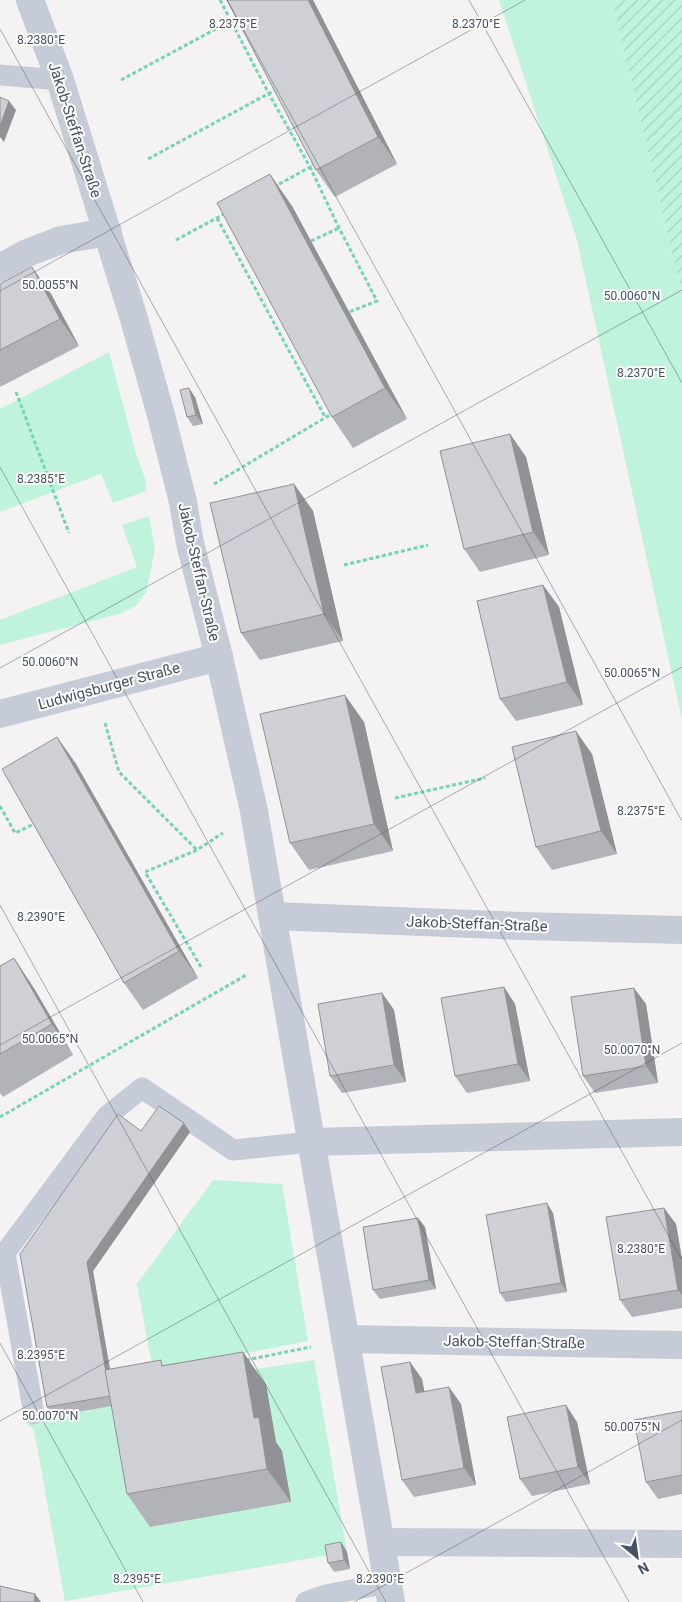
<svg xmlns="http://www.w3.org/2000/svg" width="682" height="1602" font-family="Roboto,sans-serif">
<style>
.grass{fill:#bff3db}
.garden{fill:url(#garden-furrows)}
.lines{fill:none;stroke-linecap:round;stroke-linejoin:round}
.path{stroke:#73d5b3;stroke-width:3;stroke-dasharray:4 2.5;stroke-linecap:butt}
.lane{stroke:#c5ccd7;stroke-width:21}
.street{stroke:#c5ccd7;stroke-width:28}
.wall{fill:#b1b3b8}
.shaded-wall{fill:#909296}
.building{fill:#ced0d6;stroke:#909296}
.ticks{fill:none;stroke:#485161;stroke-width:1;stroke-opacity:0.45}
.labels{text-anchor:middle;stroke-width:4;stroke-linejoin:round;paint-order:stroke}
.street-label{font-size:15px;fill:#485161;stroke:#fff}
.ticks-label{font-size:12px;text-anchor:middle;fill:#485161;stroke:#fff;stroke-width:4;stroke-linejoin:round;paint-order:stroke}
</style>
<defs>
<pattern id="garden-furrows" width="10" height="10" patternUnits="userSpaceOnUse" patternTransform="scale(1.25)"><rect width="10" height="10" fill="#bff3db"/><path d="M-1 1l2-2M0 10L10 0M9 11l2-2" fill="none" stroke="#a6d2be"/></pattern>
</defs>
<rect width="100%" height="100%" fill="#f4f2f2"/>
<!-- grass -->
<g class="grass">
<polygon points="499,0 612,0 682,294 682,720 577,240"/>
<polygon points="109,352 136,454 146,481 146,491 113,503 101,474 0,512 0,409"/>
<polygon points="149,516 155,550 146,592 136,606 119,614 0,645 0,620 137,567 122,525"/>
<polygon points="213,1180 282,1184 308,1341 153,1371 137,1284"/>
<polygon points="314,1360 347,1552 65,1601 34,1430 24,1421 129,1403 150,1527 290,1502 212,1376"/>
</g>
<!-- garden -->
<polygon class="garden" points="612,0 682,0 682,294"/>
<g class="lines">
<!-- path -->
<g class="path">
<polyline points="220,0 269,94 310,167 274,187"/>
<polyline points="121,80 240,16"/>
<polyline points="148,159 277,89"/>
<polyline points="315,162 310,167 339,228 377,301 349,312"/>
<polyline points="217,218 325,417"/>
<polyline points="176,240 226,213"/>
<polyline points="311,241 339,228"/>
<polyline points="16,392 69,533"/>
<polyline points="214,484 333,413"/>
<polyline points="344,565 428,545"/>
<polyline points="105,723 119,772 197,850"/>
<polyline points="395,798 485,778"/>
<polyline points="0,806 15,833 36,823"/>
<polyline points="201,967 145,872 197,850 223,833"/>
<polyline points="0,1117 248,974"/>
<polyline points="246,1360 311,1347"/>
</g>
<!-- lane -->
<g class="lane">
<polyline points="0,75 60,80"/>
<polyline points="34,1414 5,1253 107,1116 142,1088 233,1150 311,1142"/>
<polyline points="306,1602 326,1595 387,1583"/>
</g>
<!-- street -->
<g class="street">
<polyline points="30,0 60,80 134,319 161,415 183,502 190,543 219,657 254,811 391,1602"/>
<polyline points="0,268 27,253 61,240 108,232"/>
<polyline points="0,714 219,657"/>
<polyline points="272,916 521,926 682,930"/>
<polyline points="311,1142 682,1132"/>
<polyline points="345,1339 682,1345"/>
<polyline points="381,1542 682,1544"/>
</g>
</g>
<!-- wall -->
<g class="wall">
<polygon points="313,0 397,164 335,197 316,170"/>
<polygon points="292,206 407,419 353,448 332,417"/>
<polygon points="0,284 51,294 79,346 0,387"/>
<polygon points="195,397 203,424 193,426 187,417"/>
<polygon points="510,434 526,457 549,555 480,572 464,549"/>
<polygon points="294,484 313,511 343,641 260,660 241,633"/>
<polygon points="543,585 559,607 583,705 516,721 500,699"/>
<polygon points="364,722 393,851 309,870 290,843"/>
<polygon points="57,737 76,764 198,978 143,1010 124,983"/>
<polygon points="592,754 617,854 552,870 536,847"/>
<polygon points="14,958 35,990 73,1055 3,1097 0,1093 0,966"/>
<polygon points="504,987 515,1004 530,1081 467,1093 455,1076"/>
<polygon points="382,993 394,1010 406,1082 342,1093 330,1076"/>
<polygon points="646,1004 658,1083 595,1093 583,1076"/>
<polygon points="141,1131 190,1132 93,1271 110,1369 164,1365 243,1352 266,1385 276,1442 282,1451 291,1502 150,1527 127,1494 112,1406 54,1416 47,1407 20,1254"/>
<polygon points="664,1208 676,1224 682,1259 682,1308 632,1317 620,1300"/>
<polygon points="553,1213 567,1292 506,1302 500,1293"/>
<polygon points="418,1218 425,1227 436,1289 380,1299 373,1290"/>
<polygon points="410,1362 422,1379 424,1391 461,1404 476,1485 414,1497 402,1480"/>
<polygon points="682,1411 682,1494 658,1499 646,1482"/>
<polygon points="577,1422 590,1484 532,1496 520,1479"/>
<polygon points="341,1542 347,1552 350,1569 334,1572 328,1563"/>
</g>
<!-- shaded-wall -->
<g class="shaded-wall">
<polygon points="308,0 313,0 397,164 378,137"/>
<polygon points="9,101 16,110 4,142 0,137 0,126"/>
<polygon points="270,174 292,206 407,419 385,388"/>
<polygon points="32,267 51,294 79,346 60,319"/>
<polygon points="189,388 195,397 203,424 196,415"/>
<polygon points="510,434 526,457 549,555 533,532"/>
<polygon points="294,484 313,511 343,641 324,614"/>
<polygon points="543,585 559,607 583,705 567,682"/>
<polygon points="345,695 364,722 393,851 374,824"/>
<polygon points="576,731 592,754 617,854 601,831"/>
<polygon points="57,737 76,764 198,978 179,951"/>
<polygon points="14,958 35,990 73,1055 52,1024"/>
<polygon points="504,987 515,1004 530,1081 518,1064"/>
<polygon points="634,988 646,1004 658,1083 646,1066"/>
<polygon points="382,993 394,1010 406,1082 394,1065"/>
<polygon points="184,1123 190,1132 93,1271 116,1405 110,1396 87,1262"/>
<polygon points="547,1203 553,1213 567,1292 561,1283"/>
<polygon points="664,1208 676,1224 682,1259 682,1295 678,1290"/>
<polygon points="418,1218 425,1227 436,1289 429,1280"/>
<polygon points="243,1352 266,1385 276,1442 282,1451 291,1502 267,1469 254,1418"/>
<polygon points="410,1362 422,1379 428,1410 416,1393"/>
<polygon points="449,1387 461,1404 476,1485 464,1468"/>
<polygon points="566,1405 577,1422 590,1484 578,1467"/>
<polygon points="341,1542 347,1552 350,1569 344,1560"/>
<polygon points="35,1594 41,1602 34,1602"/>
</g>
<!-- building -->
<g class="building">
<polygon points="227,0 308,0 378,137 316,170"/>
<polygon points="0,97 9,101 0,126"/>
<polygon points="270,174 385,388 332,417 217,203"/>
<polygon points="32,267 60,319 0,350 0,284"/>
<polygon points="189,388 196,415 187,417 180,390"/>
<polygon points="510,434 533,532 464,549 440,451"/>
<polygon points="294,484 324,614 241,633 210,503"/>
<polygon points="543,585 567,682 500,699 477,601"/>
<polygon points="345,695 374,824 290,843 260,714"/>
<polygon points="576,731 601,831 536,847 512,747"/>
<polygon points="57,737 179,951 124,983 2,769"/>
<polygon points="14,958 52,1024 0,1054 0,966"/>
<polygon points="504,987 518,1064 455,1076 441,998"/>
<polygon points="634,988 646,1066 583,1076 571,997"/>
<polygon points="382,993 394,1065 330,1076 318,1004"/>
<polygon points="159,1106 184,1123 87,1262 110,1396 47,1407 20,1254 118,1114 141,1131"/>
<polygon points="547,1203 561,1283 500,1293 486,1215"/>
<polygon points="664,1208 678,1290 620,1300 606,1217"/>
<polygon points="418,1218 429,1280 373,1290 363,1227"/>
<polygon points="243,1352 254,1418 259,1417 267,1469 127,1494 105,1370 161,1360 162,1366"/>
<polygon points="410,1362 416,1393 449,1387 464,1468 402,1480 381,1367"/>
<polygon points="566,1405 578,1467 520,1479 507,1417"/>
<polygon points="682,1411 682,1475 646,1482 634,1420"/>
<polygon points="341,1542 344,1560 328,1563 325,1545"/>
<polygon points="0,1586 35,1594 34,1602 0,1602"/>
</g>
<!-- ticks -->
<path class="ticks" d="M227,0L682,821M469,0L682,383M0,29L682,1260M0,291L525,0M0,467L629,1602M0,668L682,290M0,905L386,1602M0,1045L682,667M0,1343L143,1602M0,1421L682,1043M354,1602L682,1420"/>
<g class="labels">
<!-- street labels -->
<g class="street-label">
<text transform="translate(75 130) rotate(72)" y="5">Jakob-Steffan-Straße</text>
<text transform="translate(199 572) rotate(77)" y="5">Jakob-Steffan-Straße</text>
<text transform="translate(109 686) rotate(-15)" y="5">Ludwigsburger Straße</text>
<text transform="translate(477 924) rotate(2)" y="5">Jakob-Steffan-Straße</text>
<text transform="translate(514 1342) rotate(1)" y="5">Jakob-Steffan-Straße</text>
</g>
</g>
<g class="ticks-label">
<text x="233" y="28">8.2375°E</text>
<text x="476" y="28">8.2370°E</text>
<text x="41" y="44">8.2380°E</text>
<text x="50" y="289">50.0055°N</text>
<text x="632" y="300">50.0060°N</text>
<text x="641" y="377">8.2370°E</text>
<text x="41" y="483">8.2385°E</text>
<text x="50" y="666">50.0060°N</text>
<text x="632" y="677">50.0065°N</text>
<text x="641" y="815">8.2375°E</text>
<text x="41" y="921">8.2390°E</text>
<text x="50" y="1043">50.0065°N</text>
<text x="632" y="1054">50.0070°N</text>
<text x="641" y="1253">8.2380°E</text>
<text x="41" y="1359">8.2395°E</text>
<text x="50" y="1420">50.0070°N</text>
<text x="632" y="1431">50.0075°N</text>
<text x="137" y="1583">8.2395°E</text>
<text x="380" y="1583">8.2390°E</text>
</g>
<!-- north arrow -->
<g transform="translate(637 1557) rotate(151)" stroke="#ffffff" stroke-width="4" paint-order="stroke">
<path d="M0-4L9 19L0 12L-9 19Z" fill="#485161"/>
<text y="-8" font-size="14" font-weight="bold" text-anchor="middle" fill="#485161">N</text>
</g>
</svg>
